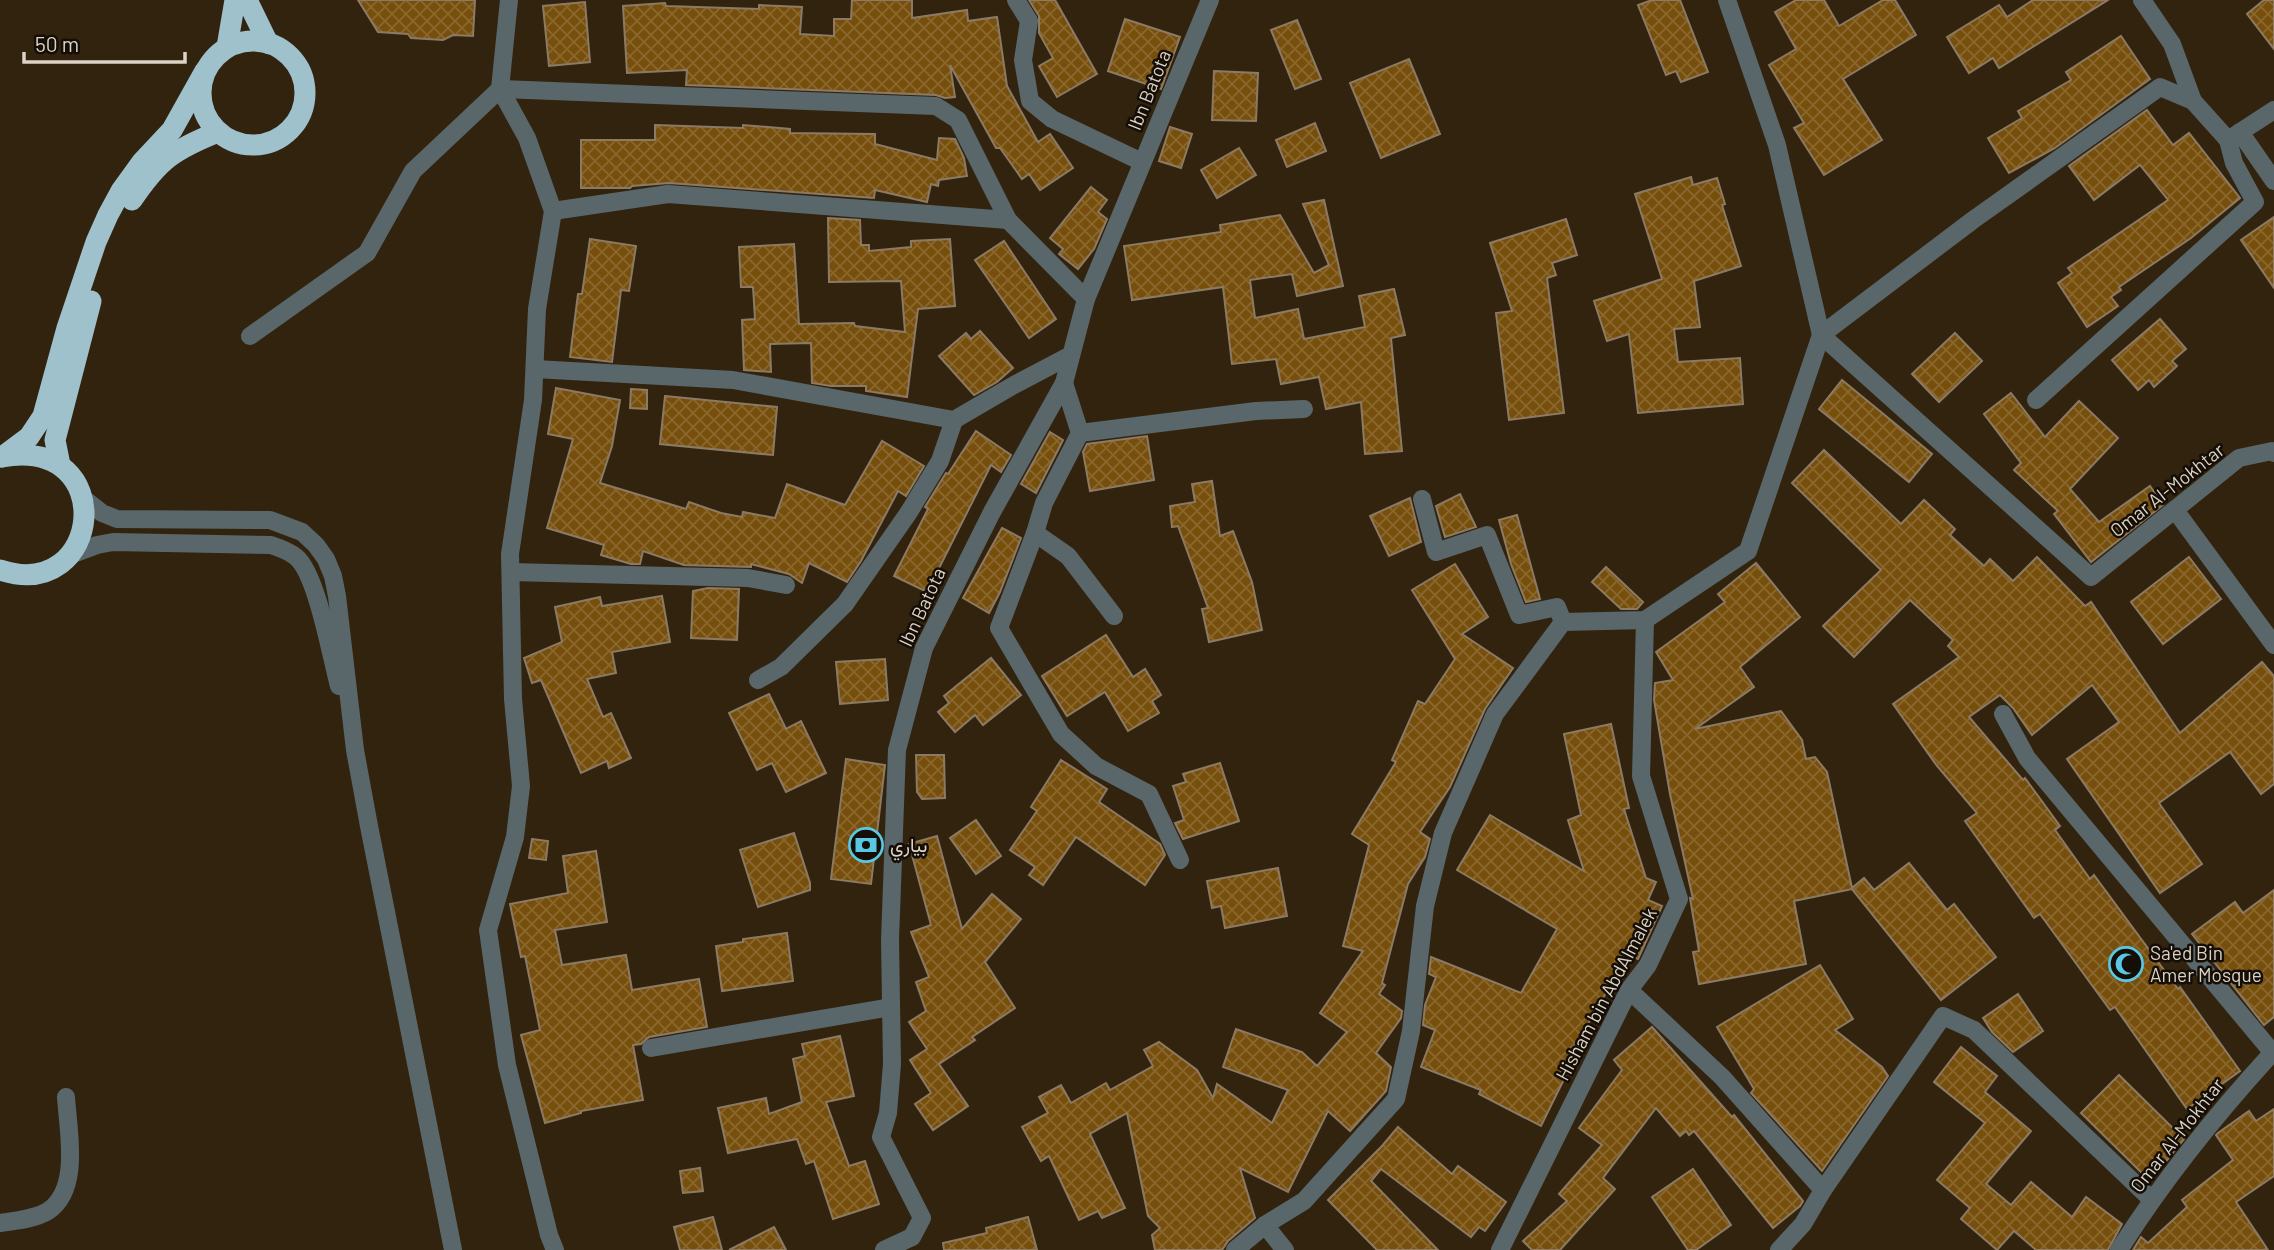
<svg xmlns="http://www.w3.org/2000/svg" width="2274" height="1250" font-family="Barlow,Vazirmatn,sans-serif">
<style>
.building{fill:url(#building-cross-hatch);stroke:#8c7a64;stroke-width:2}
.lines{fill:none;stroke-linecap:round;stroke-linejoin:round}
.minor{stroke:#59676b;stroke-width:18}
.highway{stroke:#9fc1cc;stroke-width:21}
.labels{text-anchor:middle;stroke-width:5;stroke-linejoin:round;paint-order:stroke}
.street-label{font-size:19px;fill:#dcd2c6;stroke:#140e06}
.poi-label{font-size:19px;fill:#dcd2c6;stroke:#140e06;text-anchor:start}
</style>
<defs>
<pattern id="building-cross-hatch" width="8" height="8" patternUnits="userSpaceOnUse" patternTransform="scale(1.75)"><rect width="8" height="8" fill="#774f0c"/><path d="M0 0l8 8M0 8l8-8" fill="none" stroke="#8a672e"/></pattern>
</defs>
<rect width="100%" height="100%" fill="#32230f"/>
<!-- building -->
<g class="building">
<polygon points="358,0 475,0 473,36 453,35 443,40 411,38 408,34 378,32"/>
<polygon points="852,0 912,0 912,18 967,10 968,21 997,17 1007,86 1038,142 1050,134 1073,168 1040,190 1029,174 1022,179 1000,148 996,148 950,65 955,97 945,98 936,95 686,85 687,70 627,73 623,6 665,3 666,6 759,9 759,5 802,7 800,34 834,36 834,19 851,19"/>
<polygon points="1029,0 1055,0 1097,74 1057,97 1039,66 1053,58 1039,33 1039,16"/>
<polygon points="1652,0 1680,0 1708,72 1681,82 1676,71 1666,75 1638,5"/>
<polygon points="1796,0 1824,0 1839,26 1883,0 1895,0 1916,35 1843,79 1882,140 1824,175 1794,128 1804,123 1769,65 1796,49 1775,12"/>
<polygon points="2033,0 2108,0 1999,68 1993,58 1969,73 1947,37 1999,5 2007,17"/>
<polygon points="2264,0 2274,0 2274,49 2247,14"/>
<polygon points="585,2 590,62 549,66 543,6"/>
<polygon points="1125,19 1180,37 1161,89 1108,71"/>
<polygon points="1297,20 1321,79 1295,89 1271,30"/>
<polygon points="2121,36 2150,79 2055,148 2009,173 1988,138 2022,118 2018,111 2071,80 2066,72"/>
<polygon points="1409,59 1440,134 1381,158 1350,83"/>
<polygon points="1214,71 1258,73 1256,121 1212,120"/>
<polygon points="2147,110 2173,145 2189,133 2240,198 2191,238 2119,287 2121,290 2111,297 2118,306 2087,327 2058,283 2072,273 2068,268 2168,200 2140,165 2094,200 2069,166"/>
<polygon points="1315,123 1326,151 1287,167 1276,140"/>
<polygon points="655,125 743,128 743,125 790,129 790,133 875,134 875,144 937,160 939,138 955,139 964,158 967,176 939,180 938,186 931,184 927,202 875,190 874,198 669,183 632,186 630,188 581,188 581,140 655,140"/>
<polygon points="1170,127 1192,134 1181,168 1159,161"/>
<polygon points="1239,148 1256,175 1217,198 1201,170"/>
<polygon points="1691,177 1693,185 1717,178 1725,204 1722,205 1741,266 1694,281 1700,327 1674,329 1678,362 1740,358 1743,404 1638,413 1629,334 1607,341 1594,301 1662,279 1635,194"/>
<polygon points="1091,187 1107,200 1098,212 1107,219 1094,249 1078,269 1059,254 1063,249 1050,238"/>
<polygon points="1324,200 1343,286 1297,296 1292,274 1250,280 1255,318 1298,309 1304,339 1365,327 1359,296 1394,289 1405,335 1391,338 1402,451 1365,454 1361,402 1326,409 1319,377 1281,384 1276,359 1232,364 1223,287 1132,300 1124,246 1221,232 1220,225 1280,215 1314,273 1329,265 1303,204"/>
<polygon points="2274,217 2274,288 2241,240"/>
<polygon points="828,218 860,220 861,245 869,245 869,251 911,247 911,241 950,239 955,306 918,309 907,397 866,391 866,386 831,386 812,383 811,343 770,344 771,372 744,370 742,320 755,319 753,287 741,287 739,247 794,244 799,324 854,323 855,326 905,332 901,281 829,282"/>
<polygon points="1566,219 1577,255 1552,263 1556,275 1547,278 1564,413 1509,420 1496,313 1512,311 1490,243"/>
<polygon points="590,239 636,246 629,291 621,290 612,362 570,357 578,294 582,294"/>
<polygon points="1004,241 1056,319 1029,338 975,260"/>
<polygon points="2160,319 2186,349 2172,361 2177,366 2154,387 2149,380 2138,390 2112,360"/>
<polygon points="980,331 1013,368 997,382 974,395 939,356 966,333 971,339"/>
<polygon points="1955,333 1982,361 1939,402 1912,374"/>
<polygon points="1842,380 1932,454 1909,482 1819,409"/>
<polygon points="556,388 620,400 612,446 600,483 686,509 689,502 721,513 742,517 743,512 775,518 787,484 845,505 882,441 924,466 906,496 898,491 861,561 847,582 809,563 802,583 789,574 751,564 751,567 684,565 643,551 640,564 631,564 601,555 604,545 547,528 573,439 548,434"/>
<polygon points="631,389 647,390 647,409 630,408"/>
<polygon points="2011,393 2045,437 2079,401 2118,438 2070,489 2099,522 2150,486 2163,505 2091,562 2054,514 2058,511 2014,470 2021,463 1984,414"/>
<polygon points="665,396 777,407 773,455 660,444"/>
<polygon points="976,431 1011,455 1001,472 991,465 927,592 894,576 928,509 925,507 946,473 948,474"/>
<polygon points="1050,432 1063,440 1036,493 1021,484"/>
<polygon points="1147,436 1154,480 1090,491 1083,452 1087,444"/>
<polygon points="1824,450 1901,524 1924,500 1955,529 1950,535 1984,566 1990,559 2013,581 2037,557 2085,606 2091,602 2180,733 2262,662 2274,676 2274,784 2261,794 2230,752 2159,803 2202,864 2160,893 2067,759 2119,722 2092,685 2032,735 2013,708 2000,695 1969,717 2023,780 2025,778 2060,826 2055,830 2090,879 2094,875 2178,989 2180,987 2240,1071 2187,1109 2115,1007 2110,1010 2040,914 2034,918 1965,821 1977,813 1937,766 1893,704 1959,657 1948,646 1953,640 1910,600 1854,657 1823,626 1881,570 1792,483"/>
<polygon points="1212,481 1220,536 1233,531 1252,582 1262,630 1209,642 1202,609 1208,608 1178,526 1172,527 1170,506 1195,502 1192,484"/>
<polygon points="1460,494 1476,527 1445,537 1436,506"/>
<polygon points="1410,498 1421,542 1389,556 1370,516"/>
<polygon points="1517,515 1540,599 1526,602 1511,564 1499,520"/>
<polygon points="1002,528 1021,538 1000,592 989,613 963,598"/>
<polygon points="2189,557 2221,599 2163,644 2131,602"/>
<polygon points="1756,563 1800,617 1740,667 1754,687 1695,729 1781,711 1802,740 1806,759 1815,757 1827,772 1852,888 1864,878 1874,890 1909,863 1947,910 1954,904 1996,957 1941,1000 1852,889 1794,901 1806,964 1699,984 1693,952 1699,951 1690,898 1693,899 1670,794 1654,700 1655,683 1673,680 1656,652 1725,602 1718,594"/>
<polygon points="1455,564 1488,617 1462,634 1513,668 1485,709 1450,787 1420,832 1430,839 1425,857 1408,884 1382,983 1385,985 1379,994 1402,1011 1401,1018 1376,1053 1391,1067 1386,1091 1350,1131 1328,1111 1288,1192 1240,1168 1255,1218 1228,1241 1222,1250 1155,1250 1152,1235 1160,1228 1148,1216 1127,1113 1090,1134 1125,1208 1102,1218 1098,1211 1079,1220 1049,1156 1041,1161 1022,1127 1048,1113 1039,1097 1061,1085 1071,1103 1106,1083 1110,1090 1153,1066 1144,1050 1159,1042 1197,1070 1213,1098 1217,1084 1272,1123 1288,1090 1223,1067 1236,1029 1302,1052 1317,1066 1347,1032 1320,1013 1363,951 1343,946 1369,845 1352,834 1396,762 1392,760 1418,701 1425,704 1455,659 1412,590"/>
<polygon points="1606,567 1643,602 1637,609 1621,609 1592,582"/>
<polygon points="708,588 739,589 737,640 691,638 693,591"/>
<polygon points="662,596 670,642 612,652 616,673 587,679 603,717 611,713 631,758 609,768 607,761 581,773 541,680 532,683 524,658 562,642 555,607 600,597 602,606"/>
<polygon points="1106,635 1133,677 1145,669 1161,695 1152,701 1159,713 1128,731 1105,692 1067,716 1042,676"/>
<polygon points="991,658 1021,695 983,725 975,715 955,732 938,712 949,703 944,696"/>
<polygon points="885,659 888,700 840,704 836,662"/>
<polygon points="769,694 786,729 801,721 826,773 786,792 772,763 757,770 729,713"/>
<polygon points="1611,724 1629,808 1624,809 1646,878 1656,882 1648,900 1662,906 1638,959 1628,955 1570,1055 1575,1057 1541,1126 1479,1094 1481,1090 1421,1067 1435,1030 1423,1025 1425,1005 1436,977 1429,974 1431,957 1521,993 1557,929 1457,870 1490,815 1584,871 1568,820 1581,815 1564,734"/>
<polygon points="916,755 944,755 945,798 922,799 917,792"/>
<polygon points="846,759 885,765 871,884 831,879"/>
<polygon points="1061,760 1107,789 1099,802 1160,844 1165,855 1145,885 1076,837 1043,885 1029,875 1035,867 1010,850 1037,811 1031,807"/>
<polygon points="1220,763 1239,821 1183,839 1175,823 1184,820 1173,786 1186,782 1183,774"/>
<polygon points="976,820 1001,856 976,874 950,838"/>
<polygon points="794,833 810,883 810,890 758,907 740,850"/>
<polygon points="937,836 962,929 992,894 1021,919 985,962 1015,1008 972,1037 975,1040 939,1064 968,1106 933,1130 915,1104 931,1093 910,1060 927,1049 909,1022 926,1011 916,982 929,977 911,932 931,925 909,844"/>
<polygon points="532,839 548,841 546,860 529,858"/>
<polygon points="596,851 607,922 555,930 562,965 626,955 632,990 699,979 707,1027 649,1037 641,1044 633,1045 643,1100 581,1111 581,1113 545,1123 521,1035 540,1030 525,956 521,957 510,904 568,893 563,856"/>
<polygon points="1278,868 1287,916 1225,928 1221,906 1212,908 1207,881"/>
<polygon points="2274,890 2274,1017 2264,1025 2192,934 2235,902 2243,913"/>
<polygon points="787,933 793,981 722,991 716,946 743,942 743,939"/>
<polygon points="1820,965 1853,1019 1835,1030 1882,1067 1888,1076 1822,1171 1751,1093 1754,1089 1717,1027"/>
<polygon points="2018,994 2043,1031 2013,1052 1992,1032 1983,1018"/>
<polygon points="1652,1027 1732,1117 1734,1115 1803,1201 1800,1206 1773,1228 1694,1131 1689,1135 1686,1131 1680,1136 1656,1108 1603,1178 1615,1189 1560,1250 1532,1250 1523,1241 1567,1201 1559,1194 1602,1145 1579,1128 1622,1070 1614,1060"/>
<polygon points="840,1036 854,1096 826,1102 849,1166 865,1161 879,1204 833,1219 814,1161 806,1164 797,1139 728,1153 718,1108 766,1098 769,1114 802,1102 793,1059 805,1056 802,1044"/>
<polygon points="1961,1047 1997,1076 1985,1092 2031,1131 1986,1184 2011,1205 2031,1182 2072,1217 2086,1197 2122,1224 2108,1250 2036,1250 2014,1231 1997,1250 1961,1219 1970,1208 1937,1180 1985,1123 1934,1082"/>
<polygon points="2119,1075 2184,1139 2150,1181 2081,1113"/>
<polygon points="2274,1109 2274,1176 2236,1202 2268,1250 2133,1250 2141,1237 2148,1243 2187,1207 2182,1200 2233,1160 2216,1135 2218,1133 2249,1111 2256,1121"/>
<polygon points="1398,1127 1452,1174 1458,1166 1506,1202 1485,1231 1479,1227 1471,1237 1381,1169 1371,1181 1438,1250 1377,1250 1328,1200 1382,1146"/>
<polygon points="700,1168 703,1191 683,1193 680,1171"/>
<polygon points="1693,1169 1731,1225 1696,1250 1688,1250 1652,1197"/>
<polygon points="713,1217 722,1250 680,1250 674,1227"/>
<polygon points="1028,1217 1037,1250 944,1250 943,1243 987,1233 986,1228"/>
<polygon points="774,1227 786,1250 729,1250"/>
</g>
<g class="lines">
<!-- minor -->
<g class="minor">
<polyline points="509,0 500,89 527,138 553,211 537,309 533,400 510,554 513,699 521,786 515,837 488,930 507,1065 549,1235 555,1250"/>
<polyline points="1016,0 1029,21 1023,60 1030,101 1052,119 1142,162"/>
<polyline points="1727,0 1777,145 1821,335 2091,577 2239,458 2272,451 2274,453"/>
<polyline points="2142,0 2172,44 2193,101"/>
<polyline points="2240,132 2274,181"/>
<polyline points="553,211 668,194 1008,220"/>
<polyline points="250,336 367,253 413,171 500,89 936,106 958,120 1008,220 1086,299"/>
<polyline points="535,369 733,380 954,420 1014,385 1071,355"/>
<polyline points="1064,383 1080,433 1044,503 1035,533 999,628 1061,734 1096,766 1149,794 1180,860"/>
<polyline points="2036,400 2255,202 2234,163 2228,140"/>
<polyline points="1080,433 1256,411 1304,409"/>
<polyline points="83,498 102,513 117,519 270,520 302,532 316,545 326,559 333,576 337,596 355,750 369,826 453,1250"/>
<polyline points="1422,499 1436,552 1487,535 1519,615 1557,607 1563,622"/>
<polyline points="2175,510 2274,645"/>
<polyline points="1035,533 1068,556 1114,616"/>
<path d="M70,555L97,545L113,542L271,545C280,548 289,551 296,557C317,574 331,657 339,686"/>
<polyline points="511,572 748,578 786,585"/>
<polyline points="758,680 781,667 845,604 909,512 940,461 954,420"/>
<polyline points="2003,714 2027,758 2273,1053"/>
<polyline points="1629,990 1722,1077 1823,1190 1803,1224 1779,1250"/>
<polyline points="651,1048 891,1007"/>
<polyline points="1823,1190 1943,1016 1974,1030 2151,1199"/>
<path d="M0,1223C14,1221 35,1219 48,1211C81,1189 68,1131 66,1097"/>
<polyline points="1265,1225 1285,1250"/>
<polyline points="884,1250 912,1237 922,1218 881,1137 888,1113 892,1064 890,940 897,750 924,648 992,512 1064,383 1086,299 1210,0"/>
<polyline points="1235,1250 1265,1225 1304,1201 1396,1099 1411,1031 1425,906 1443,833 1495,714 1563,622 1645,620 1748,551 1821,335 1973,220 2160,87 2193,101 2228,140 2274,110"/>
<polyline points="1500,1250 1629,990 1648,965 1679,899 1641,776 1645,620"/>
<path d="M2119,1250C2164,1179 2217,1113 2274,1051"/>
</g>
<!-- highway -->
<g class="highway">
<polyline points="247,0 268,43"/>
<circle cx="253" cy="93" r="52"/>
<polyline points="227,47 235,0"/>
<path d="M132,200C159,160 173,150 218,132"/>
<polyline points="2,457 29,437 43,416 67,328 96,242 108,215 121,191 142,162 172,130 205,71"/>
<polyline points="60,465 55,440 91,301"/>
<path d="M0,570C103,604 120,436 2,457"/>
</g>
</g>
<!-- icons -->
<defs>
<g id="bank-ring" transform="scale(1.75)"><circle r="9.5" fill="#140e06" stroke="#59c8e5" stroke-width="1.5"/><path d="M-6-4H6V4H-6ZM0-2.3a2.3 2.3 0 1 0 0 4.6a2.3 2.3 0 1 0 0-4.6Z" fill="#59c8e5"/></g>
<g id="mosque-ring" transform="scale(1.75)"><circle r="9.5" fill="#140e06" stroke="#59c8e5" stroke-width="1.5"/><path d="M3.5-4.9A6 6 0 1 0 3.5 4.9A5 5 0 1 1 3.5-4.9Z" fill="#59c8e5"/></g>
</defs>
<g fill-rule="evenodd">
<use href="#bank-ring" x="866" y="845"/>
<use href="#mosque-ring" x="2126" y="964"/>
</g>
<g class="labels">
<!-- street labels -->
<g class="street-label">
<text transform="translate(1149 90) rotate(-68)" y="7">Ibn Batota</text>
<text transform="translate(2167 490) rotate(-38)" y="7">Omar Al-Mokhtar</text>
<text transform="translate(922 607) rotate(-65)" y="7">Ibn Batota</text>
<text transform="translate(1606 994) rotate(-62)" y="7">Hisham bin AbdAlmalek</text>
<text transform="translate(2177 1135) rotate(-52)" y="7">Omar Al-Mokhtar</text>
</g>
<!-- poi labels -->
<g class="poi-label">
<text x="890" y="852">بياري</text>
<text x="2150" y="960">Sa'ed Bin<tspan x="2150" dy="22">Amer Mosque</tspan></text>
</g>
</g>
<!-- scale -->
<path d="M24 52v10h161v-10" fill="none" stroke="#dcd2c6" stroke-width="3.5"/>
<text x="35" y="52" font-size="21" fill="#dcd2c6" stroke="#140e06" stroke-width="5" paint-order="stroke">50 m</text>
</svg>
